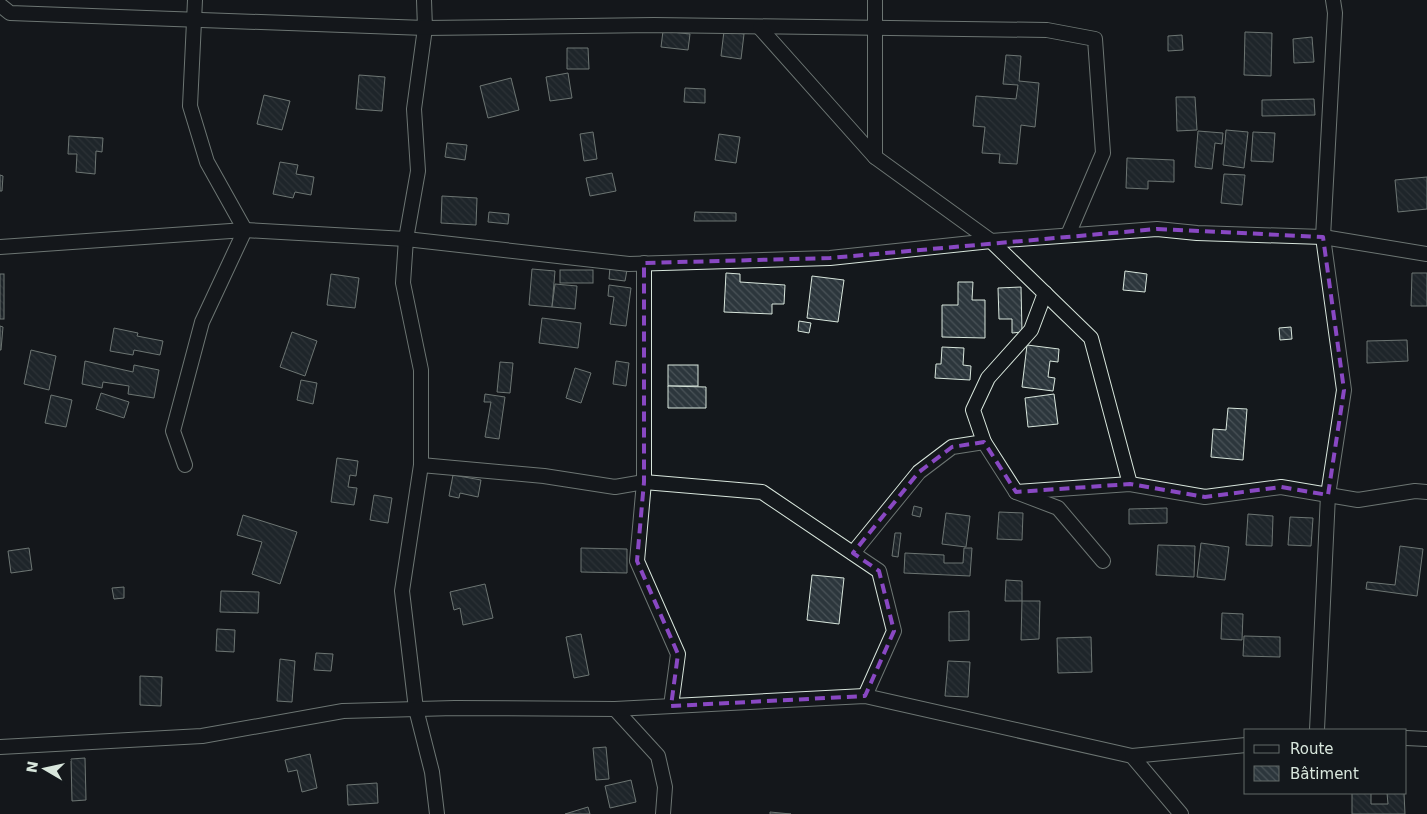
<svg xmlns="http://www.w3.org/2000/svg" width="1427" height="814" font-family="'DejaVu Sans',sans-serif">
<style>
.building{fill:url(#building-back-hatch);stroke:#d8e6dc}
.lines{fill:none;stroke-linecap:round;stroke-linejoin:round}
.minor-casing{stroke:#d8e6dc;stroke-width:16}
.minor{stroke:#14181c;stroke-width:14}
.marked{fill:none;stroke:#8948c3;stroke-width:4;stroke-dasharray:10 6;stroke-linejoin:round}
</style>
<defs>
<pattern id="building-back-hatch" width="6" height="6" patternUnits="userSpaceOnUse" patternTransform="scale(1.25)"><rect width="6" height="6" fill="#2c363c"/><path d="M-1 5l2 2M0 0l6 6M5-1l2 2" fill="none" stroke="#4a5358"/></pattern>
</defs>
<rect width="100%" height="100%" fill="#14181c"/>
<!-- building -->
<g class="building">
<polygon points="663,31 690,34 688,50 661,47"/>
<polygon points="724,31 744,34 741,59 721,56"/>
<polygon points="1245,32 1272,33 1271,76 1244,75"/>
<polygon points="1182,35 1183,50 1168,51 1168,36"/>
<polygon points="1312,37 1314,62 1294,63 1293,39"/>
<polygon points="567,48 588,48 589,69 567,69"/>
<polygon points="1006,55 1021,56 1019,81 1039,83 1035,127 1021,125 1017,164 999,163 1000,154 982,153 985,127 973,126 976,96 1016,99 1018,85 1003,84"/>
<polygon points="568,73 572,98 550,101 546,77"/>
<polygon points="359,75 385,77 382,111 356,109"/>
<polygon points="511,78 519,110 488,118 480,86"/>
<polygon points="685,88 705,89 705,103 684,102"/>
<polygon points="264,95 290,101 282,130 257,124"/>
<polygon points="1176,97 1195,97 1197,130 1177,131"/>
<polygon points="1314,99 1315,115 1262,116 1262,100"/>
<polygon points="1226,130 1248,132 1244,168 1223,165"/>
<polygon points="1198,131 1223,133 1222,144 1215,143 1212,169 1195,167"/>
<polygon points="593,132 597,159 584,161 580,134"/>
<polygon points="1253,132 1275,133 1273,162 1251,161"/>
<polygon points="719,134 740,137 736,163 715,160"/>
<polygon points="69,136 103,138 102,152 96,151 95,174 76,172 77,154 68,154"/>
<polygon points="447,143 467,145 465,160 445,157"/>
<polygon points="1127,158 1174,160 1174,182 1148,181 1148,189 1126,188"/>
<polygon points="280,162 298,165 296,174 314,177 311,195 295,192 293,198 273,194"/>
<polygon points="612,173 616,191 590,196 586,178"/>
<polygon points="1224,174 1245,175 1242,205 1221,203"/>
<polygon points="0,175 3,176 2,191 0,191"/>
<polygon points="1427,177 1427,209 1398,212 1395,180"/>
<polygon points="442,196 477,198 476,225 441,223"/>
<polygon points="489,212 509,214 508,224 488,222"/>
<polygon points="695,212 736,213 736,221 694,221"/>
<polygon points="610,267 627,270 625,281 609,279"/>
<polygon points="532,269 555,271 552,307 529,305"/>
<rect x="560" y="270" width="33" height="13"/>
<polygon points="1125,271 1147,274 1145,292 1123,290"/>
<polygon points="726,273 740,274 740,282 785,285 784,304 772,304 772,314 724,312"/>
<polygon points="1412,273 1427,273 1427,306 1411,306"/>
<rect x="0" y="274" width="4" height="45"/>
<polygon points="331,274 359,278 355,308 327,305"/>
<polygon points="812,276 844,280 838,322 807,318"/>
<polygon points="958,282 973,282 972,300 985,300 985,338 942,337 942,305 958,305"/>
<polygon points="555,284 577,286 575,309 552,307"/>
<polygon points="609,285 631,288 626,326 610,324 614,297 608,296"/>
<polygon points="1021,287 1022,332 1012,333 1012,319 999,319 998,288"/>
<polygon points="542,318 581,323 578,348 539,343"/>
<polygon points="799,321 811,323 809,333 798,331"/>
<polygon points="0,326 3,327 1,350 0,350"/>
<polygon points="1291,327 1292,339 1280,340 1279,328"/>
<polygon points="114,328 138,333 137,336 163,341 160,355 134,350 133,355 110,351"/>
<polygon points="292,332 317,341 305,376 280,367"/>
<polygon points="1407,340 1408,361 1367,363 1367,341"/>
<polygon points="1027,345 1059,349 1058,362 1050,361 1048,377 1055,378 1053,391 1022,387"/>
<polygon points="942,347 964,348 963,365 971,366 970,380 935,378 936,364 941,364"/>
<polygon points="31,350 56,356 49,390 24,384"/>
<polygon points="85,361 133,372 134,365 159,370 154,398 128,394 129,386 103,382 102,388 82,384"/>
<polygon points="616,361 629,363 626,386 613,384"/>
<polygon points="500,362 513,363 510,393 497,392"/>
<rect x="668" y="365" width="30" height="21"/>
<polygon points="575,368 591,373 581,403 566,398"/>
<polygon points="301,380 317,383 313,404 297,400"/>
<polygon points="668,386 706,387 706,408 668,408"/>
<polygon points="101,393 129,402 124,418 96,409"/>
<polygon points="485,394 505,397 499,439 485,437 491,402 484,402"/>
<polygon points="1054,394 1058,424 1028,427 1025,398"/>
<polygon points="51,395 72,400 66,427 45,423"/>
<polygon points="1228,408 1247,409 1243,460 1211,457 1213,429 1226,430"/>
<polygon points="337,458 358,461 356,476 350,475 348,487 357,488 354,505 331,502"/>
<polygon points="453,475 481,480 478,497 460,493 459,498 449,496"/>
<polygon points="374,495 392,498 388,523 370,520"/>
<polygon points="914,506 922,508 920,517 912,515"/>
<polygon points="1167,508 1167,523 1129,524 1129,509"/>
<polygon points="999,512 1023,513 1022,540 997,539"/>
<polygon points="946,513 970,516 966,547 942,544"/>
<polygon points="1248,514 1273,516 1272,546 1246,545"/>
<polygon points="243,515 297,532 280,584 252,574 262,542 237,535"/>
<polygon points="1290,517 1313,518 1311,546 1288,545"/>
<polygon points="895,533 901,533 898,557 892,556"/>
<polygon points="1201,543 1229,547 1225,580 1197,577"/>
<polygon points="1158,545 1195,546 1194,577 1156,575"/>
<polygon points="1400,546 1423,549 1417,596 1366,589 1367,582 1395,585"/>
<polygon points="29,548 32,570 11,573 8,551"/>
<polygon points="581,548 627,549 627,573 581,572"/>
<polygon points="964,548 972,548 970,576 904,573 905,553 944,555 944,563 963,563"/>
<polygon points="812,575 844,578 839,624 807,620"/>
<polygon points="1006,580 1022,581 1022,601 1005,601"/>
<polygon points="485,584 493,618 463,625 460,608 454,610 450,592"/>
<polygon points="124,587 124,598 114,599 112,588"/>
<polygon points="221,591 259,592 258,613 220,612"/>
<polygon points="1022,601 1040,601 1039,639 1021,640"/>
<polygon points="969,611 969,640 949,641 949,612"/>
<polygon points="1222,613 1243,614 1242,640 1221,639"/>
<polygon points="217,629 235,630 234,652 216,651"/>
<polygon points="581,634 589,675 574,678 566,637"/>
<polygon points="1244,636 1280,637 1280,657 1243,656"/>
<polygon points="1091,637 1092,672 1058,673 1057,638"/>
<polygon points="316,653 333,654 331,671 314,670"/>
<polygon points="280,659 295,661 292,702 277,701"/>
<polygon points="948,661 970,662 968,697 945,696"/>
<polygon points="140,676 162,677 161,706 140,705"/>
<polygon points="606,747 609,779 596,780 593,748"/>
<polygon points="310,754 317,788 302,792 297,770 288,772 285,760"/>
<polygon points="85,758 86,800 72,801 71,759"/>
<polygon points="631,780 636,802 610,808 605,786"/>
<polygon points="377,783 378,803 348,805 347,785"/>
<polygon points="1352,793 1371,793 1371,804 1388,804 1387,793 1404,793 1405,814 1352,814"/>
<polygon points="588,807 590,814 565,814"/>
<polygon points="770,812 791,814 770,814"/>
</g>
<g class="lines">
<!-- minor casing -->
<g class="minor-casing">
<g id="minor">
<polyline points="424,0 425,28 414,109 418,171 406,239 403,283 421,370 421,465 402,591 416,709 432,772 437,814"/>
<polyline points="0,5 10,13 425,28 654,25 1047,30 1095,39 1103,153 1068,235"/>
<polyline points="760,28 875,157 991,241 1091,338 1130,484"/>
<polyline points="875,157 875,0"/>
<polyline points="0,247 245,230 406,239 629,264 830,258 991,241 1157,229 1197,233 1323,237 1427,254"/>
<polyline points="644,263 644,482 637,561 678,654 671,706"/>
<polyline points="1045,293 1031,330 988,378 973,410 984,442 1016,492 1058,508 1103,561"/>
<polyline points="185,465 173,431 202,322 245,230 207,162 190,106 195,0"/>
<polyline points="421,465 544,476 615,487 644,482 762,492 879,571 894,631 865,696"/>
<polyline points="1016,492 1130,484 1205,497 1281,487 1358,500 1415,491 1427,492"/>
<polyline points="853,553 919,472 952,447 984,442"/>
<polyline points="615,709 658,756 665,787 663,814"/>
<polyline points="1317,730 1328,495 1344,390 1323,237 1335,13 1333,0"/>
<polyline points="1406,738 1427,739"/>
<polyline points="0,747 202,736 343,711 455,708 615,709 865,696 1132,756 1181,814"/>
<polyline points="1132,756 1246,745"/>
</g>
</g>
<!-- minor -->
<use href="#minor" class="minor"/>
</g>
<!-- marked area -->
<path d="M0 0H1427V814H0ZM1157,229L1323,237L1344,390L1328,495L1281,487L1205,497L1130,484L1016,492L984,442L952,447L919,472L853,553L879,571L894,631L865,696L671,706L678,654L637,561L644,482V263L830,258Z" fill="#14181c" fill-opacity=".55" fill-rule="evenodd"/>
<path class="marked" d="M1157,229L1323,237L1344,390L1328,495L1281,487L1205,497L1130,484L1016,492L984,442L952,447L919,472L853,553L879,571L894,631L865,696L671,706L678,654L637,561L644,482V263L830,258Z"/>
<!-- legend -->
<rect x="1244" y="729" width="162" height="65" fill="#14181c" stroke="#626a69"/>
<rect x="1254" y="745" width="25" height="8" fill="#14181c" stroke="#626a69"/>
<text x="1290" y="754" font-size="15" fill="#d8e6dc">Route</text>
<rect x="1254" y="766" width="25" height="15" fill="url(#building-back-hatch)" stroke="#626a69"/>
<text x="1290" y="779" font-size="15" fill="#d8e6dc">Bâtiment</text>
<!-- north arrow -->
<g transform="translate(45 769) rotate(279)" stroke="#14181c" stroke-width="4" paint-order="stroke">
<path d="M0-4L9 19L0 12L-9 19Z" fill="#d8e6dc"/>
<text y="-8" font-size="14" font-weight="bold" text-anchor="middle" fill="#d8e6dc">N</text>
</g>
</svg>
